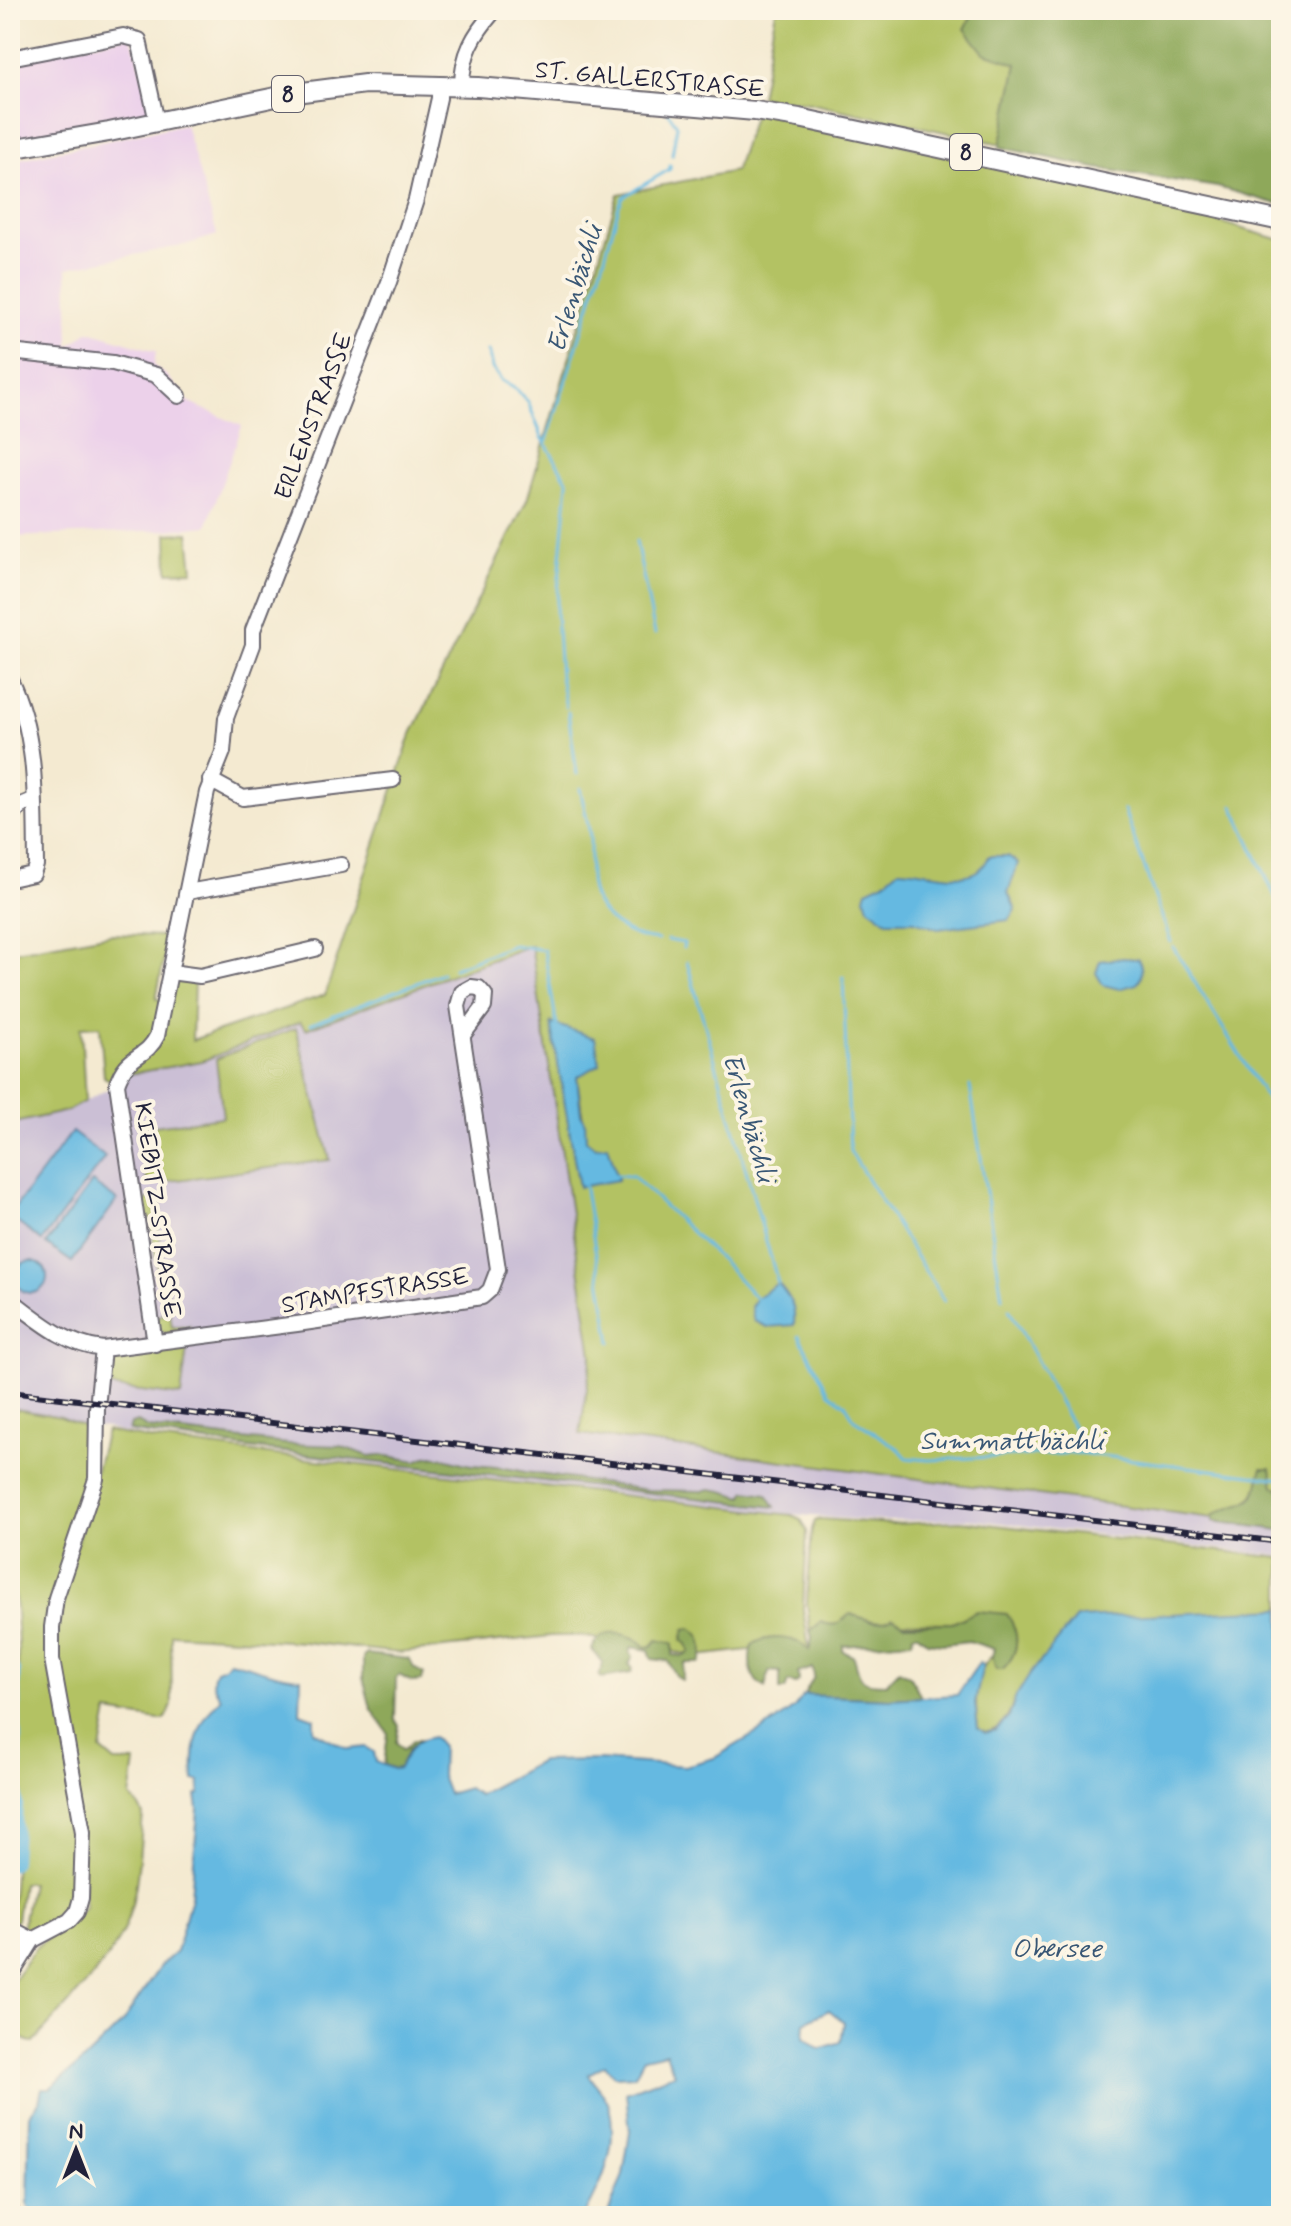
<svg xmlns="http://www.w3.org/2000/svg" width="1291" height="2226" font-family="Mynerve,sans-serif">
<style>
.built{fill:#ecd1ea}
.industrial{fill:#cbbfd5}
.green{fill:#b3c264;stroke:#6a7250;stroke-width:2;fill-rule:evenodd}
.forest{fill:#8ea85a;stroke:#58654a;stroke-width:2}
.water{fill:#65b9e1;stroke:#446e8e;stroke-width:2;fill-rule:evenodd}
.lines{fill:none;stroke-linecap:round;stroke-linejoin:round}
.stream{stroke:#65b9e1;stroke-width:3}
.river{stroke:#65b9e1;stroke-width:20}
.minor-casing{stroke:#6c6870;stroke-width:18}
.major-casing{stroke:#6c6870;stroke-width:22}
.minor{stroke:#fff;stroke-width:14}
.major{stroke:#fff;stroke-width:18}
.rail-casing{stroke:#22223b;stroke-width:6}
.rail{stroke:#fcf5e5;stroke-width:3;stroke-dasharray:9;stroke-linecap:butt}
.labels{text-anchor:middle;stroke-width:8;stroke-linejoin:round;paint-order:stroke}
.shield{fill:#fcf5e5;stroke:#63616e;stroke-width:2}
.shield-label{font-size:22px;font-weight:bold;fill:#22223b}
.street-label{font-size:24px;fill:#22223b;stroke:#fcf5e5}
.water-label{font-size:26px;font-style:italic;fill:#395775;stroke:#fcf5e5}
</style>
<rect width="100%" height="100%" fill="#fcf5e5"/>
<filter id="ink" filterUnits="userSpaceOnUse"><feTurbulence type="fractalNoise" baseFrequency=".0125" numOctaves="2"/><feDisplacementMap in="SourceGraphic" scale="16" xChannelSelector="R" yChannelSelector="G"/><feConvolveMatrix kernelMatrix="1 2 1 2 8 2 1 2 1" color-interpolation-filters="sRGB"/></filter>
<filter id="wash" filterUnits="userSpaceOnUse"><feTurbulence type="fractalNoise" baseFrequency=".006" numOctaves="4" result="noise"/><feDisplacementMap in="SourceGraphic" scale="32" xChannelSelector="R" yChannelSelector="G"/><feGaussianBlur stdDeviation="1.8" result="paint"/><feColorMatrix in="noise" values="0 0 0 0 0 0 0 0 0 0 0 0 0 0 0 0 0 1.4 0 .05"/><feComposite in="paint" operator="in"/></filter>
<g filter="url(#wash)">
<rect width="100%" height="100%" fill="#f4ead1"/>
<!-- built -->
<g class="built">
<polygon points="131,36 157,122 10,149 10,58"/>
<polygon points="185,124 217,235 185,245 67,268 69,346 89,331 156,351 154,366 166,375 190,403 242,426 207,526 167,530 10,537 10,161"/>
</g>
<!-- industrial -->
<polygon class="industrial" points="531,945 592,1355 581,1434 1281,1527 1281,1556 968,1519 882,1521 810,1516 349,1462 119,1432 107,1428 10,1417 10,1124 67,1111 117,1084 129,1074 202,1061 301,1021 307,1029"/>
<!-- green -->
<g class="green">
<polygon points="776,10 975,10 966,29 1017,64 1001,144 809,103 760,97"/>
<path d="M755,111L1194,210C1203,220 1263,234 1281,240V1527L580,1434L592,1355L531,945L306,1029L300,1022L202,1061L129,1074L117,1084L104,1077L100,1026L81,1027L85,1101L67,1111L10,1124V952L111,934L162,936L166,940V949L156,999L169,1000L173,981L194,983L192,1040L325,995L410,738L527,500L618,194L735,171ZM552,1023L600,1064L577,1077L586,1140L595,1147L608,1145L618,1179L579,1186Z"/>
<polygon points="189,533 193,571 168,572 167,534"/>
<polygon points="296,1028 330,1160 147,1184 139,1128 223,1117 216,1059"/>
<polygon points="150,1198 159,1201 161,1210 156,1212 172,1327 190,1326 190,1330 165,1334 159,1329 156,1316 164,1315 150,1218 142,1218 141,1204"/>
<polygon points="187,1348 181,1396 108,1387 111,1366 118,1355"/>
<path d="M10,1408L61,1417L92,1430V1476L48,1616L77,1826L78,1888L73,1910C55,1922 44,1931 22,1929L31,1883H22L17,1920L10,1924L18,1825L19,1758L18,1643L15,1598L10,1574Z"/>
<path d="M106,1431L149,1439L292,1457L792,1515L801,1519L807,1531L803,1609L809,1649L766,1648L698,1656L581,1636H551L399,1653L303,1642L171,1634L172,1706L164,1720H159L108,1712L101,1750L115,1762H135L130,1797L138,1805L143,1815C139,1852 139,1891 125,1926C111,1964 60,2010 33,2043L17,2036L10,2037V1985L35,1948L85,1907L57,1654L58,1615Z"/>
<path d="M820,1519L894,1524L960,1521L1281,1558V1609L1228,1613L1016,1696C1010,1714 1005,1728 985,1733L978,1728C975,1704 973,1673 992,1656L996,1669H1003L984,1614L977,1612L952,1623L871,1622L844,1619L840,1625L810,1631L807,1602L812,1529L815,1521Z"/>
</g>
<!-- forest -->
<g class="forest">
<polygon points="975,10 1281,10 1281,205 1217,187 1096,168 1000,147 1017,64 984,53 965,29"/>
<path d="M138,1422L148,1428L199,1434L287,1444L340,1446L369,1456L381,1455L417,1461C435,1449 455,1464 473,1465C492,1467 507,1467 525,1472L647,1490L703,1491L710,1489L723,1491L743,1497L747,1491L767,1494L775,1507L249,1448L129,1431L131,1424Z"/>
<path d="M1262,1468H1271L1274,1486L1281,1489V1530L1213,1521V1516C1225,1504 1245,1508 1255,1494C1260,1486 1258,1477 1262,1468Z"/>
<path d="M977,1611L1007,1614C1020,1633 1020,1652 1003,1669H996L992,1656L994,1649L969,1641L943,1644L927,1642L918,1634H913L912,1641L843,1646V1651L854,1657C861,1681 859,1684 886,1684L899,1670L911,1677L921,1697L889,1699L804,1695L814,1677L813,1668L798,1673L799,1681L796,1684L788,1682L785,1690H780V1672L769,1671L765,1688C749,1679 748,1661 752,1645C767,1634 796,1636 809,1650L812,1638L810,1631L821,1622C837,1628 839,1623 850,1614C866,1618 878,1627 893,1617L905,1624L953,1623Z"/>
<path d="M691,1628C704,1636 705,1649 700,1663H685L682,1680L677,1677L668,1661L652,1659L649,1650L632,1647L630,1651L633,1657L629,1664L633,1668L631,1673L602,1678L599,1676L603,1663L592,1650C599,1625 633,1632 646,1647L652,1646L657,1640L673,1643V1655L685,1656L690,1652L687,1644L682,1640L685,1629Z"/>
<polygon points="367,1654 409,1659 414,1668 424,1674 421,1681 412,1682 399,1675 396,1679 395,1719 399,1726 396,1742 403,1750 414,1740 419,1740 409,1749 399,1768 394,1769 384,1765 388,1733 371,1708 363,1678 363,1657"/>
</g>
<!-- water -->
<g class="water">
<path d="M989,856H1008L1018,863L1008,893L1016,910L1009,920L938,929L914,921H887L868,907L865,897L867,890L884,882L899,869C926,868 976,892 989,856Z"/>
<path d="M1123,958L1138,959C1143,968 1143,976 1137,984L1119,989L1103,985L1096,973L1100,961Z"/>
<polygon points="551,1023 595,1038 600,1064 577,1077 581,1114 585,1121 586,1140 595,1147 608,1145 618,1180 579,1187"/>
<polygon points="72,1132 105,1157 42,1241 10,1217 10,1214"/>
<polygon points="92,1182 117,1200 72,1262 46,1244"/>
<circle cx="31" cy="1277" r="16"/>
<path d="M778,1283C790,1297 796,1306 794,1325L767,1327L754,1321L751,1307L756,1298Z"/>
<path d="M1281,1609V2216H607L623,2175L630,2132L626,2092L674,2074L666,2053L644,2058L635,2075L614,2076L605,2065L589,2074C594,2084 606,2095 609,2106C619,2145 603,2183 584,2216H36L28,2206L30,2114L39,2102L42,2088H50L82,2062L122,2023L161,1965L176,1952L191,1897L198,1809L196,1795L200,1794L199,1781H194C192,1748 196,1722 221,1698C214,1687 210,1682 216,1670L224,1667L229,1661C254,1666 276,1677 301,1678L300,1713L314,1718V1731L348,1749L366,1747L374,1752L376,1762L393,1769L399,1768C408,1751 414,1739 434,1737L442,1746L441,1776L448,1794L468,1788L478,1795L541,1761L600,1760L685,1766L714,1758L777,1721L794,1708L804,1695L889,1699L957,1695L979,1663L983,1665L975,1703L978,1728L985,1733L996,1730L1009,1717L1016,1696L1031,1673L1076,1618ZM829,2010L844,2022L841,2042L819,2049L804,2037L805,2022Z"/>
</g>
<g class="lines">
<!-- stream -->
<g class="stream">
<polyline points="667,111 677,125 672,155"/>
<polyline points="488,351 492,368 501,380 517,390 528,402 542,437 568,482 556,613 560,676 566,707"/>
<polyline points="546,443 604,260 619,206 623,197 670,169 670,165"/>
<polyline points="636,541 655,634"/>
<polyline points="568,712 577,774"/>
<path d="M580,788C583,804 588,820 590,837C591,853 588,870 591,886C596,918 629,938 658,940"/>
<polyline points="1233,806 1281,909"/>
<polyline points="1124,810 1171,942"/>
<polyline points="667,940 684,943 683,948"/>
<polyline points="1173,947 1281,1122"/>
<polyline points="687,962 778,1283"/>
<polyline points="454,968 513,945 544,950 557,1026"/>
<polyline points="843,977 850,1151 944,1301"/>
<polyline points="311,1024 442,973"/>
<polyline points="970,1086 1002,1297"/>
<polyline points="1278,1117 1281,1093"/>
<polyline points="616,1175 633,1176 724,1263 756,1298"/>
<polyline points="584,1184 611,1342"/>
<polyline points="1009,1309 1087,1453"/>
<polyline points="799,1336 829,1393 845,1404 855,1420 899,1449 907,1458 929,1460 1080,1453 1281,1479"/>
</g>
<!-- river -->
<polyline class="river" points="10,1672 13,1804 10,1861"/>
</g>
</g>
<g filter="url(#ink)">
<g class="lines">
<!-- minor casing -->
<g class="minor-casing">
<g id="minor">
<polyline points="133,11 138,10"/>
<polyline points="10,58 123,36 139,40 157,122"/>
<path d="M462,86C462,54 474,34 495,10"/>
<polyline points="10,352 113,363 156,375 179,396"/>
<path d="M10,679C38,736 35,803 36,865L33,874L10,879"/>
<polyline points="210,780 243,798 393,780"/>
<polyline points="10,820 21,805 33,800"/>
<polyline points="187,892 341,865"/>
<polyline points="170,972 200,976 315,949"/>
<path d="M10,1299C39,1321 66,1345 103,1349L297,1324L482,1297L490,1290L498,1269L458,1006L462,992L471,987L479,988L485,995L484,1007L463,1035"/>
<path d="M155,1344L117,1084C126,1054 146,1059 157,1036L207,792L223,752L226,718L253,645V630L389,282L416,200L439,98V85"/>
<polyline points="98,1398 103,1349"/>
<polyline points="10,1928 33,1940"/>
<polyline points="10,1977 33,1940 69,1921 77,1912 81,1898 83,1832 52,1659 52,1627 56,1598 96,1479 97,1407"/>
<polyline points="10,2205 11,2216"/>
</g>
</g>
<!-- major casing -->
<g class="major-casing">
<polyline id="major" points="10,149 109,132 295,93 365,84 478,87 755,111 799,118 1281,221"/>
</g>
<!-- minor -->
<use href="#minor" class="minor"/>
<!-- major -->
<use href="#major" class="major"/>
<!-- rail casing -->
<g class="rail-casing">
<polyline id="rail" points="10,1392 1281,1542"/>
</g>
<!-- rail -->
<use href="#rail" class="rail"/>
</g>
</g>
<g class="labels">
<!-- shield labels -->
<g class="shield">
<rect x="272" y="76" width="32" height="36" rx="6"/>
<rect x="950" y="134" width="32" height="36" rx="6"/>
</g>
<g class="shield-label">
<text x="288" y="102">8</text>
<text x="966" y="160">8</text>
</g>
<!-- street labels -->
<g class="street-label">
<text transform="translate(650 79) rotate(5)" y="8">ST. GALLERSTRASSE</text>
<text transform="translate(313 416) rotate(-69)" y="8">ERLENSTRASSE</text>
<text transform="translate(158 1210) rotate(82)" y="8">KIEBITZ-STRASSE</text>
<text transform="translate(375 1290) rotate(-9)" y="8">STAMPFSTRASSE</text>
</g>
<!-- water labels -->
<g class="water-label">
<text transform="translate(574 288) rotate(-73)" y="9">Erlenbächli</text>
<text transform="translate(750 1118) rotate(74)" y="9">Erlenbächli</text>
<text x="1012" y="1449">Summattbächli</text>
<text x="1057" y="1957">Obersee</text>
</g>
</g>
<!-- margin -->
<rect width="1291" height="2226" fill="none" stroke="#fcf5e5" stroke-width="40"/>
<!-- north arrow -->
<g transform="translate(76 2150)" stroke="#fcf5e5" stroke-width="6" paint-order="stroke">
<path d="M0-6L14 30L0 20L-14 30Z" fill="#22223b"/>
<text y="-12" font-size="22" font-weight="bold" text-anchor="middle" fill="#22223b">N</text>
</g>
</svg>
